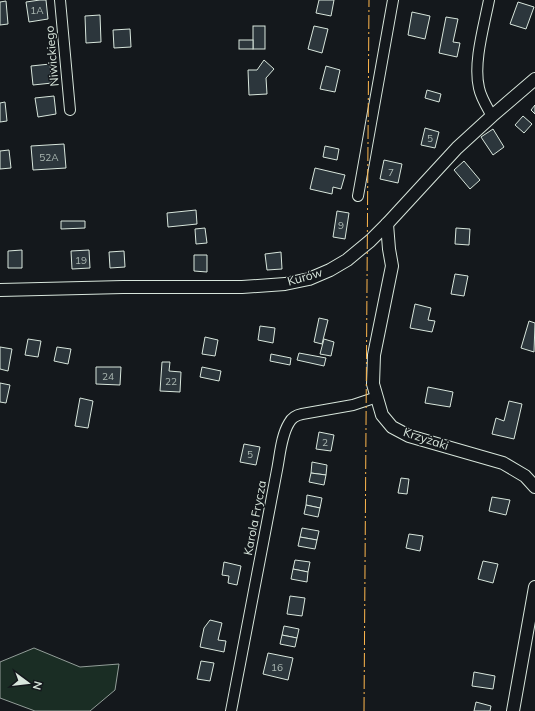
<svg xmlns="http://www.w3.org/2000/svg" width="535" height="711" font-family="Mulish,sans-serif">
<style>
.green{fill:#1a2d24;stroke:#939e99}
.building{fill:#2c363c;stroke:#d8e6dc}
.lines{fill:none;stroke-linecap:round;stroke-linejoin:round}
.minor-casing{stroke:#d8e6dc;stroke-width:12}
.tertiary-casing{stroke:#d8e6dc;stroke-width:14}
.minor{stroke:#14181c;stroke-width:10}
.tertiary{stroke:#14181c;stroke-width:12}
.power{stroke:#ffb74d;stroke-width:1;stroke-dasharray:14 3 2 3;stroke-linecap:butt}
.labels{text-anchor:middle;stroke-width:3;stroke-linejoin:round;paint-order:stroke}
.number-label{font-size:10px;fill:#adbab4}
.street-label{font-size:12px;fill:#d8e6dc;stroke:#14181c}
</style>
<rect width="100%" height="100%" fill="#14181c"/>
<!-- green -->
<polygon class="green" points="34,648 80,667 119,664 115,690 90,711 35,711 0,698 0,662"/>
<!-- building -->
<g class="building">
<polygon points="40,0 46,0 48,19 29,22 26,2"/>
<polygon points="319,0 334,0 331,16 316,13"/>
<polygon points="6,1 8,24 0,25 0,2"/>
<polygon points="518,2 534,7 526,29 510,24"/>
<polygon points="412,12 430,16 425,39 408,35"/>
<polygon points="100,15 101,42 86,43 85,16"/>
<polygon points="446,17 458,19 453,42 460,43 457,57 439,53"/>
<rect x="253" y="26" width="12" height="23"/>
<polygon points="314,26 328,29 322,53 308,49"/>
<polygon points="130,29 131,47 114,48 113,30"/>
<rect x="239" y="40" width="14" height="9"/>
<polygon points="264,60 274,69 266,78 267,94 249,95 248,70 257,70"/>
<polygon points="50,64 52,83 33,85 31,66"/>
<polygon points="326,66 340,70 335,92 320,89"/>
<polygon points="427,90 441,94 439,102 425,98"/>
<polygon points="54,96 56,114 38,117 35,98"/>
<polygon points="5,102 7,121 0,122 0,103"/>
<polygon points="535,105 535,114 531,110"/>
<polygon points="523,116 532,124 524,133 515,125"/>
<polygon points="425,128 439,132 435,148 421,145"/>
<polygon points="493,129 504,147 493,155 481,137"/>
<polygon points="64,144 66,168 33,170 31,146"/>
<polygon points="325,146 339,149 337,160 323,157"/>
<polygon points="9,150 11,168 0,169 0,151"/>
<polygon points="384,160 402,164 398,183 380,179"/>
<polygon points="464,161 480,180 470,189 454,170"/>
<polygon points="315,168 345,175 341,189 333,187 332,194 310,189"/>
<polygon points="196,210 197,224 168,227 167,213"/>
<polygon points="337,211 349,213 345,239 333,237"/>
<polygon points="61,221 85,221 85,228 61,229"/>
<polygon points="205,228 207,243 196,244 195,229"/>
<polygon points="456,228 470,229 469,245 455,244"/>
<polygon points="22,250 22,268 8,268 8,251"/>
<polygon points="89,250 90,268 72,269 71,251"/>
<polygon points="124,251 125,267 110,268 109,252"/>
<polygon points="281,252 282,269 267,270 265,254"/>
<polygon points="194,255 207,255 207,272 194,271"/>
<polygon points="455,274 468,276 464,296 451,294"/>
<polygon points="415,304 431,308 428,320 435,321 432,332 410,328"/>
<polygon points="319,318 328,320 322,344 314,342"/>
<polygon points="529,321 535,323 534,352 521,348"/>
<polygon points="260,326 275,328 273,343 258,340"/>
<polygon points="205,337 218,340 215,356 202,354"/>
<polygon points="28,339 41,341 38,357 25,355"/>
<polygon points="324,339 334,342 331,356 320,354"/>
<polygon points="0,347 12,349 8,371 0,369"/>
<polygon points="57,347 71,349 68,364 54,361"/>
<polygon points="299,353 326,358 324,366 297,360"/>
<polygon points="271,354 291,358 290,365 270,361"/>
<polygon points="162,362 170,362 169,371 181,372 180,392 160,391"/>
<polygon points="96,367 121,367 120,385 96,384"/>
<polygon points="202,367 221,371 219,381 200,377"/>
<polygon points="0,383 10,385 6,403 0,402"/>
<polygon points="428,387 453,392 450,407 425,403"/>
<polygon points="80,398 93,401 88,428 75,426"/>
<polygon points="509,401 522,404 514,439 492,434 496,418 504,421"/>
<polygon points="319,432 334,435 331,451 316,449"/>
<polygon points="244,444 260,447 256,465 240,462"/>
<polygon points="312,462 327,465 326,475 311,473"/>
<polygon points="311,473 326,475 324,485 309,482"/>
<polygon points="401,478 409,479 407,494 398,493"/>
<polygon points="307,495 322,498 320,508 306,505"/>
<polygon points="492,497 510,500 506,515 489,511"/>
<polygon points="306,505 320,508 318,517 304,514"/>
<polygon points="302,528 319,531 317,540 300,537"/>
<polygon points="409,534 423,536 420,551 406,548"/>
<polygon points="300,537 317,540 315,549 298,546"/>
<polygon points="295,560 310,562 308,572 293,569"/>
<polygon points="483,561 498,564 493,583 478,579"/>
<polygon points="224,562 241,566 237,585 228,583 229,576 222,575"/>
<polygon points="293,569 308,572 307,582 291,579"/>
<polygon points="290,596 305,598 302,616 287,614"/>
<polygon points="210,620 222,623 218,640 226,641 224,652 200,647 204,628"/>
<polygon points="284,626 299,629 297,638 282,635"/>
<polygon points="282,635 297,638 295,647 280,644"/>
<polygon points="268,653 293,658 288,680 263,674"/>
<polygon points="201,661 214,663 210,681 197,679"/>
<polygon points="474,672 495,676 493,689 472,686"/>
<polygon points="476,702 491,706 490,711 474,711"/>
</g>
<g class="lines">
<!-- minor casing -->
<g class="minor-casing">
<g id="minor">
<polyline points="60,0 70,110"/>
<path d="M489,0C484,26 473,63 479,88C481,98 487,107 492,116"/>
<polyline points="358,196 393,0"/>
<path d="M231,711L277,470C280,455 281,436 289,423C292,417 297,415 302,414L353,405L377,397"/>
</g>
</g>
<!-- tertiary casing -->
<g class="tertiary-casing">
<g id="tertiary">
<polyline points="387,224 389,249 392,266 374,355 373,384 382,415 392,427 409,436 503,463 525,476 535,487"/>
<polyline points="0,290 123,287 242,287 285,284 309,279 330,270 347,260 370,241 387,224 457,148 492,116 535,79"/>
<polyline points="513,711 535,587"/>
</g>
</g>
<!-- minor -->
<use href="#minor" class="minor"/>
<!-- tertiary -->
<use href="#tertiary" class="tertiary"/>
<!-- power -->
<polyline class="power" points="364,711 369,0"/>
</g>
<g class="labels">
<!-- number labels -->
<g class="number-label">
<text x="37" y="14">1A</text>
<text x="430" y="142">5</text>
<text x="49" y="161">52A</text>
<text x="391" y="176">7</text>
<text x="341" y="229">9</text>
<text x="81" y="264">19</text>
<text x="108" y="380">24</text>
<text x="171" y="385">22</text>
<text x="325" y="446">2</text>
<text x="250" y="458">5</text>
<text x="277" y="671">16</text>
</g>
<!-- street labels -->
<g class="street-label">
<text transform="translate(52 56) rotate(-95)" y="4">Niwickiego</text>
<text transform="translate(305 277) rotate(-16)" y="4">Kurów</text>
<text transform="translate(426 439) rotate(18)" y="4">Krzyżaki</text>
<text transform="translate(255 518) rotate(-79)" y="4">Karola Frycza</text>
</g>
</g>
<!-- north arrow -->
<g transform="translate(28 683) rotate(105)" stroke="#14181c" stroke-width="3" paint-order="stroke">
<path d="M0-3L7 15L0 10L-7 15Z" fill="#d8e6dc"/>
<text y="-6" font-size="11" font-weight="bold" text-anchor="middle" fill="#d8e6dc">N</text>
</g>
</svg>
